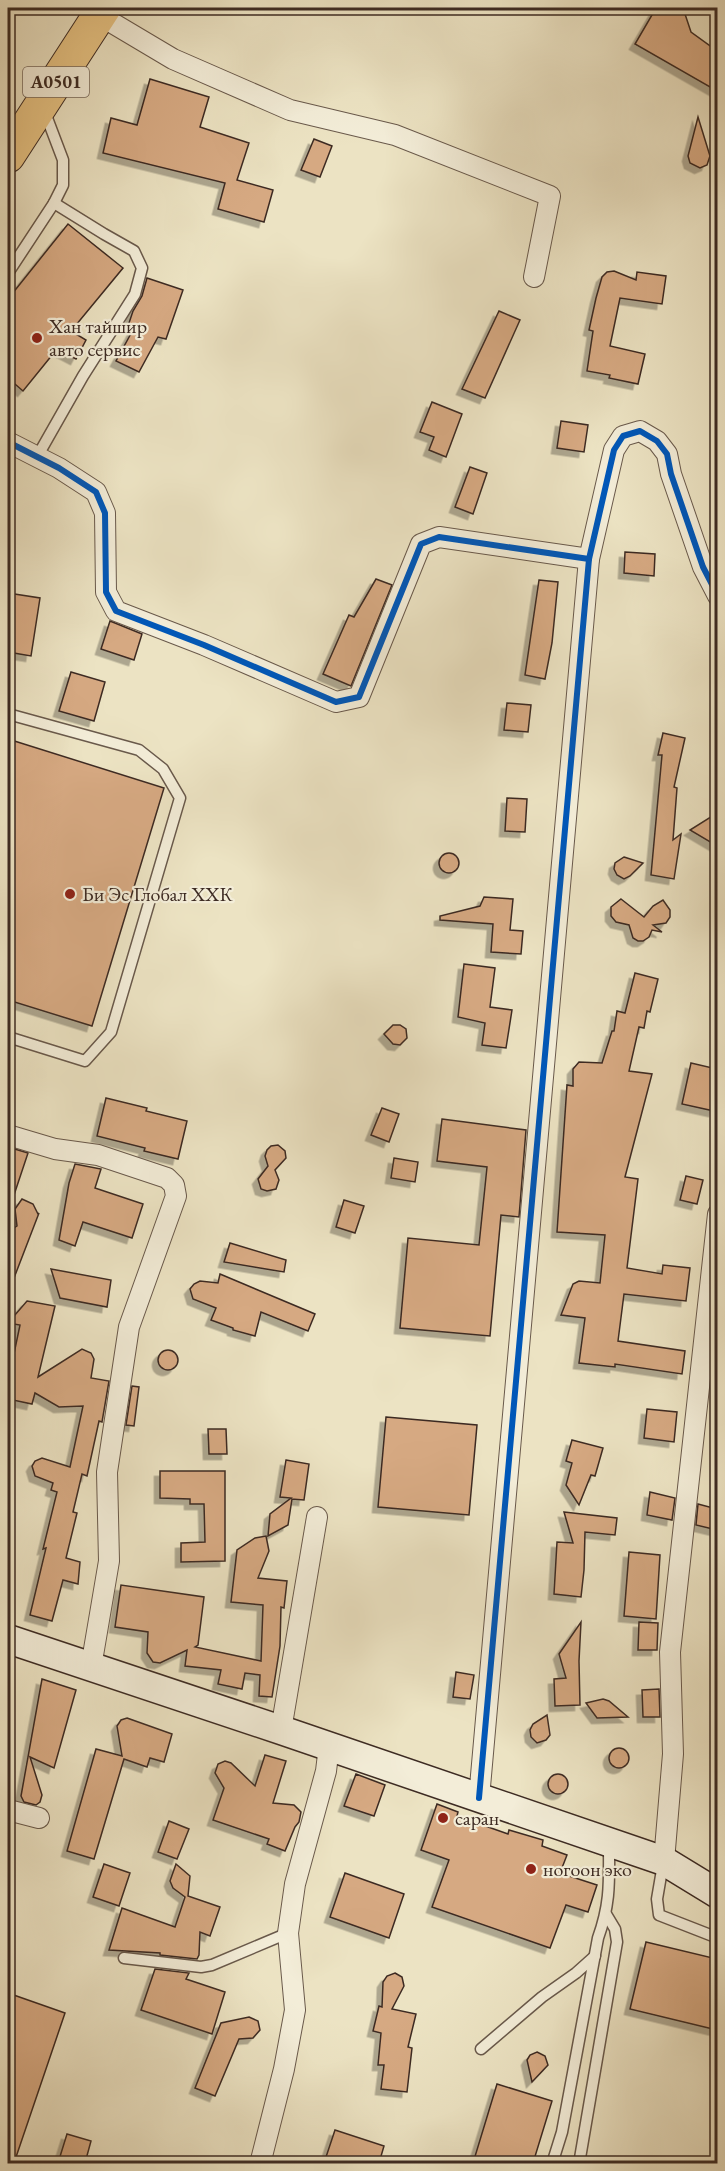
<svg xmlns="http://www.w3.org/2000/svg" width="725" height="2171" font-family="'EB Garamond',serif">
<style>
.building{fill:#d6a982;stroke:#3d2b23;stroke-width:1.5;filter:url(#shadow)}
.lines{fill:none;stroke-linecap:round;stroke-linejoin:round}
.lane-casing{stroke:#69594b;stroke-width:13}
.street-casing{stroke:#69594b;stroke-width:22}
.secondary-casing{stroke:#3d2b23;stroke-width:31}
.highway-casing{stroke:#3d2b23;stroke-width:35}
.lane{stroke:#f3edd8;stroke-width:10}
.street{stroke:#f3edd8;stroke-width:20}
.secondary{stroke:#f3edd8;stroke-width:28}
.highway{stroke:#e6c282;stroke-width:33}
.cycleway-casing{stroke:#f3edd8;stroke-width:10}
.cycleway{stroke:#0057b8;stroke-width:6}
.poi-dot{fill:#8f2418;stroke:#f3edd8;stroke-width:2}
.labels{text-anchor:middle;stroke-width:4.5;stroke-linejoin:round;paint-order:stroke}
.shield{fill:#f3edd8;stroke:#746559;stroke-width:1.5}
.shield-label{font-size:18px;font-weight:bold;fill:#3d2b23}
.poi-label{font-size:20px;fill:#3d2b23;stroke:#f3edd8;text-anchor:start}
</style>
<defs>
<filter id="shadow"><feDropShadow dx="-5.5" dy="5.5" stdDeviation="0" flood-color="#0004"/></filter>
</defs>
<rect width="100%" height="100%" fill="#ece3c3"/>
<filter id="stains"><feTurbulence type="fractalNoise" baseFrequency=".00333" numOctaves="4"/><feColorMatrix values="0 0 0 0 .2 0 0 0 0 .09 0 0 0 0 .02 0 0 0 .5 -.17"/></filter>
<radialGradient id="worn" r=".72"><stop offset=".6" stop-color="#630" stop-opacity="0"/><stop offset="1" stop-color="#630" stop-opacity=".3"/></radialGradient>
<!-- building -->
<g class="building">
<polygon points="656,8 683,8 691,32 717,51 717,91 635,44"/>
<polygon points="150,79 209,97 200,127 249,143 237,180 273,190 264,222 218,209 225,183 103,153 111,118 137,125"/>
<polygon points="698,117 710,156 707,165 700,168 690,163 688,156"/>
<polygon points="314,139 332,146 320,177 301,170"/>
<polygon points="68,224 123,268 71,331 86,340 76,359 57,349 23,391 8,378 8,299"/>
<polygon points="614,271 636,280 637,272 666,276 662,304 620,298 610,346 645,354 638,384 609,378 610,375 587,371 593,331 589,330 596,298 602,277 607,272"/>
<polygon points="147,278 183,290 166,339 158,337 139,372 116,361 134,328 128,326 133,311 142,296"/>
<polygon points="499,311 520,320 485,398 462,389"/>
<polygon points="432,402 462,414 446,457 429,450 434,437 420,432"/>
<polygon points="561,421 588,425 584,452 557,448"/>
<polygon points="470,467 487,473 473,514 455,507"/>
<polygon points="625,552 655,554 654,576 624,573"/>
<polygon points="376,579 392,585 351,686 323,674 349,615 354,617"/>
<polygon points="539,580 558,582 552,643 545,679 525,675"/>
<polygon points="8,593 40,598 31,656 8,652"/>
<polygon points="110,621 142,634 134,660 101,649"/>
<polygon points="71,672 105,682 94,721 59,711"/>
<polygon points="507,703 531,705 528,732 504,730"/>
<polygon points="663,733 685,738 674,787 677,788 673,840 681,834 674,879 651,875 662,755 658,755"/>
<polygon points="8,739 164,788 92,1026 8,1000"/>
<polygon points="507,798 527,799 525,832 505,831"/>
<polygon points="717,813 717,846 690,830"/>
<circle cx="449" cy="863" r="10"/>
<polygon points="624,857 643,863 630,876 624,879 617,875 614,869 615,863"/>
<polygon points="484,897 513,899 510,930 523,931 521,954 491,952 493,924 440,920 440,916 480,906"/>
<polygon points="621,899 644,917 653,906 663,900 670,910 670,917 666,923 653,925 662,932 652,930 649,937 643,941 638,941 633,938 629,925 616,922 611,916 611,907"/>
<polygon points="464,964 495,968 490,1007 512,1010 506,1048 482,1045 485,1023 458,1017"/>
<polygon points="635,973 658,979 650,1012 647,1011 644,1028 639,1027 629,1071 652,1074 625,1177 638,1179 627,1268 662,1274 663,1265 690,1268 686,1301 624,1294 618,1341 685,1351 682,1374 615,1364 615,1367 579,1363 585,1318 561,1315 573,1284 579,1281 600,1283 605,1235 557,1232 567,1085 573,1086 573,1069 579,1062 602,1063 612,1031 614,1031 617,1011 625,1013"/>
<polygon points="393,1025 400,1025 406,1029 407,1038 400,1045 393,1044 384,1034"/>
<polygon points="691,1063 717,1069 717,1096 714,1111 682,1104"/>
<polygon points="106,1098 147,1108 146,1111 187,1121 178,1159 144,1151 145,1148 97,1136"/>
<polygon points="382,1108 399,1114 389,1142 371,1135"/>
<polygon points="442,1119 526,1130 519,1217 501,1215 490,1336 400,1328 408,1238 479,1245 487,1167 437,1161"/>
<polygon points="278,1145 285,1151 286,1158 275,1170 279,1180 276,1189 267,1191 261,1189 258,1179 268,1166 265,1156 267,1150 271,1146"/>
<polygon points="8,1147 28,1153 11,1204 8,1203"/>
<polygon points="394,1158 418,1162 415,1182 391,1178"/>
<polygon points="75,1164 101,1169 95,1188 143,1204 132,1238 83,1222 75,1246 59,1240 69,1183"/>
<polygon points="686,1176 703,1180 697,1204 680,1200"/>
<polygon points="22,1199 33,1204 38,1214 39,1213 9,1291 8,1232 17,1226 15,1209"/>
<polygon points="344,1200 364,1206 355,1233 336,1227"/>
<polygon points="230,1243 286,1260 284,1272 224,1262"/>
<polygon points="51,1269 111,1280 107,1307 60,1298"/>
<polygon points="220,1274 315,1314 308,1331 261,1312 255,1336 233,1330 233,1328 211,1320 216,1308 193,1299 190,1289 194,1284 200,1281 218,1283"/>
<polygon points="27,1301 55,1306 38,1377 82,1349 91,1353 94,1359 91,1378 109,1381 102,1422 99,1421 87,1476 82,1474 73,1512 77,1513 66,1558 80,1562 78,1584 63,1580 52,1621 30,1615 46,1548 43,1549 57,1492 51,1490 53,1483 35,1476 32,1466 35,1461 42,1458 70,1467 83,1406 59,1407 35,1393 32,1404 8,1399 8,1382 20,1325 8,1323"/>
<circle cx="168" cy="1360" r="10"/>
<polygon points="132,1386 139,1387 134,1426 126,1425"/>
<polygon points="647,1409 677,1412 674,1442 644,1438"/>
<polygon points="386,1417 477,1425 469,1515 378,1507"/>
<polygon points="208,1429 226,1429 227,1454 209,1454"/>
<polygon points="572,1440 603,1448 595,1476 591,1475 579,1505 566,1485 572,1463 566,1461"/>
<polygon points="286,1460 309,1464 304,1500 292,1499 288,1525 268,1536 270,1514 291,1498 280,1497"/>
<polygon points="160,1471 225,1471 225,1561 181,1562 181,1543 205,1542 204,1504 190,1504 190,1499 160,1498"/>
<polygon points="650,1492 675,1498 672,1520 647,1515"/>
<polygon points="698,1504 717,1509 717,1530 696,1525"/>
<polygon points="564,1512 617,1518 615,1535 585,1532 584,1570 581,1597 554,1594 557,1542 573,1543"/>
<polygon points="266,1536 269,1551 258,1578 287,1581 284,1608 281,1607 280,1646 272,1697 259,1696 260,1675 245,1673 242,1689 218,1684 221,1670 185,1666 187,1650 160,1663 153,1662 147,1653 148,1632 115,1627 121,1585 204,1597 198,1645 195,1647 261,1661 263,1605 231,1602 237,1550 255,1538"/>
<polygon points="629,1552 660,1555 656,1619 624,1616"/>
<polygon points="581,1622 579,1661 580,1705 555,1706 554,1679 566,1678 559,1654"/>
<polygon points="639,1622 658,1623 657,1650 638,1650"/>
<polygon points="456,1672 474,1675 470,1699 453,1697"/>
<polygon points="42,1679 76,1690 54,1768 30,1757 42,1795 40,1802 36,1805 24,1802 21,1796"/>
<polygon points="659,1689 660,1717 643,1717 642,1690"/>
<polygon points="603,1699 609,1701 628,1717 597,1718 586,1703"/>
<polygon points="547,1715 550,1735 546,1740 537,1743 531,1737 530,1730 533,1724"/>
<polygon points="127,1718 172,1734 164,1762 150,1758 147,1767 124,1759 94,1859 67,1851 96,1749 122,1756 117,1726 121,1720"/>
<circle cx="619" cy="1758" r="10"/>
<polygon points="265,1755 286,1761 273,1803 294,1805 301,1812 299,1822 295,1827 285,1851 267,1844 269,1839 213,1820 224,1788 215,1773 218,1764 225,1761 231,1763 255,1786"/>
<circle cx="558" cy="1784" r="10"/>
<polygon points="356,1774 385,1785 374,1816 344,1806"/>
<polygon points="437,1804 458,1812 457,1816 508,1834 509,1830 543,1840 542,1846 567,1855 560,1873 597,1885 588,1912 566,1905 550,1948 432,1907 449,1860 421,1850"/>
<polygon points="169,1821 189,1829 177,1859 158,1852"/>
<polygon points="104,1864 130,1873 119,1906 93,1897"/>
<polygon points="176,1864 190,1876 188,1896 220,1907 210,1936 200,1932 199,1955 197,1959 160,1955 160,1953 109,1950 122,1908 175,1927 185,1897 173,1888 170,1881"/>
<polygon points="345,1873 404,1894 389,1938 330,1917"/>
<polygon points="646,1942 717,1959 717,2030 630,2009"/>
<polygon points="155,1969 189,1973 186,1979 225,1992 212,2034 141,2010"/>
<polygon points="395,1973 402,1977 404,1986 392,2009 416,2014 408,2047 412,2048 407,2092 381,2089 384,2065 378,2065 381,2033 373,2031 379,2006 382,2007 383,1982 387,1976"/>
<polygon points="8,1993 65,2013 14,2163 8,2163"/>
<polygon points="249,2017 258,2021 260,2030 253,2038 239,2039 215,2096 195,2088 221,2023"/>
<polygon points="537,2052 545,2056 548,2065 532,2082 527,2060 530,2055"/>
<polygon points="497,2084 552,2101 533,2163 473,2163"/>
<polygon points="335,2130 384,2146 379,2163 324,2163"/>
<polygon points="67,2134 91,2141 85,2163 58,2163"/>
</g>
<g class="lines">
<!-- lane casing -->
<g class="lane-casing">
<g id="lane">
<polyline points="8,273 54,203 63,185 63,160 44,110"/>
<polyline points="37,457 83,376 135,294 142,268 134,251 104,234 54,203"/>
<polyline points="8,714 139,750 163,769 180,798 111,1032 85,1061 8,1037"/>
<polyline points="663,1864 657,1899 659,1915 718,1938"/>
<polyline points="124,1958 201,1967 212,1965 288,1933"/>
<polyline points="481,2049 542,1997 576,1973 595,1956"/>
<path d="M552,2164L562,2132L598,1938C611,1902 609,1880 609,1843"/>
<polyline points="579,2164 617,1942 615,1929 606,1914"/>
</g>
</g>
<!-- street casing -->
<g class="street-casing">
<g id="street">
<polyline points="99,15 173,59 290,110 395,135 550,196 534,277"/>
<polyline points="8,442 59,468 96,492 105,513 106,592 116,611 204,645 336,702 359,697 421,544 439,537 589,559"/>
<polyline points="8,1135 55,1149 98,1155 167,1178 174,1185 176,1196 129,1327 107,1472 109,1561 91,1667"/>
<polyline points="281,1730 317,1517"/>
<polyline points="479,1798 589,559 614,450 623,436 640,431 657,441 667,454 671,474 703,567 718,596"/>
<polyline points="8,1810 39,1818"/>
<polyline points="664,1861 673,1754 670,1652 718,1214"/>
<polyline points="260,2164 284,2069 295,2010 288,1933 295,1884 326,1771 329,1746"/>
</g>
</g>
<!-- secondary casing -->
<g class="secondary-casing">
<polyline id="secondary" points="8,1639 281,1730 664,1861 718,1894"/>
</g>
<!-- highway casing -->
<g class="highway-casing">
<polyline id="highway" points="8,156 104,8"/>
</g>
<!-- lane -->
<use href="#lane" class="lane"/>
<!-- street -->
<use href="#street" class="street"/>
<!-- secondary -->
<use href="#secondary" class="secondary"/>
<!-- highway -->
<use href="#highway" class="highway"/>
<!-- cycleway casing -->
<g class="cycleway-casing">
<g id="cycleway">
<polyline points="8,442 59,468 96,492 105,513 106,592 116,611 204,645 336,702 359,697 421,544 439,537 589,559"/>
<polyline points="479,1798 589,559 614,450 623,436 640,431 657,441 667,454 671,474 703,567 718,596"/>
</g>
</g>
<!-- cycleway -->
<use href="#cycleway" class="cycleway"/>
</g>
<!-- markers -->
<g class="poi-dot">
<circle cx="37" cy="338" r="6"/>
<circle cx="70" cy="894" r="6"/>
<circle cx="443" cy="1818" r="6"/>
<circle cx="531" cy="1869" r="6"/>
</g>
<g class="labels">
<!-- shield labels -->
<rect class="shield" x="23" y="67" width="66" height="30" rx="4.5"/>
<g class="shield-label">
<text x="56" y="88">A0501</text>
</g>
<!-- poi labels -->
<g class="poi-label">
<text x="49" y="333">Хан тайшир<tspan x="49" dy="23">авто сервис</tspan></text>
<text x="82" y="901">Би Эс Глобал ХХК</text>
<text x="455" y="1825">саран</text>
<text x="543" y="1876">ногоон эко</text>
</g>
</g>
<!-- margin -->
<rect width="725" height="2171" fill="none" stroke="#ece3c3" stroke-width="30"/>
<rect x="9" y="9" width="707" height="2153" fill="none" stroke="#3d2b23" stroke-width="3"/>
<rect x="15" y="15" width="695" height="2141" fill="none" stroke="#3d2b23" stroke-width="1.5"/>
<rect width="100%" height="100%" filter="url(#stains)"/>
<rect width="100%" height="100%" fill="url(#worn)"/>
</svg>
